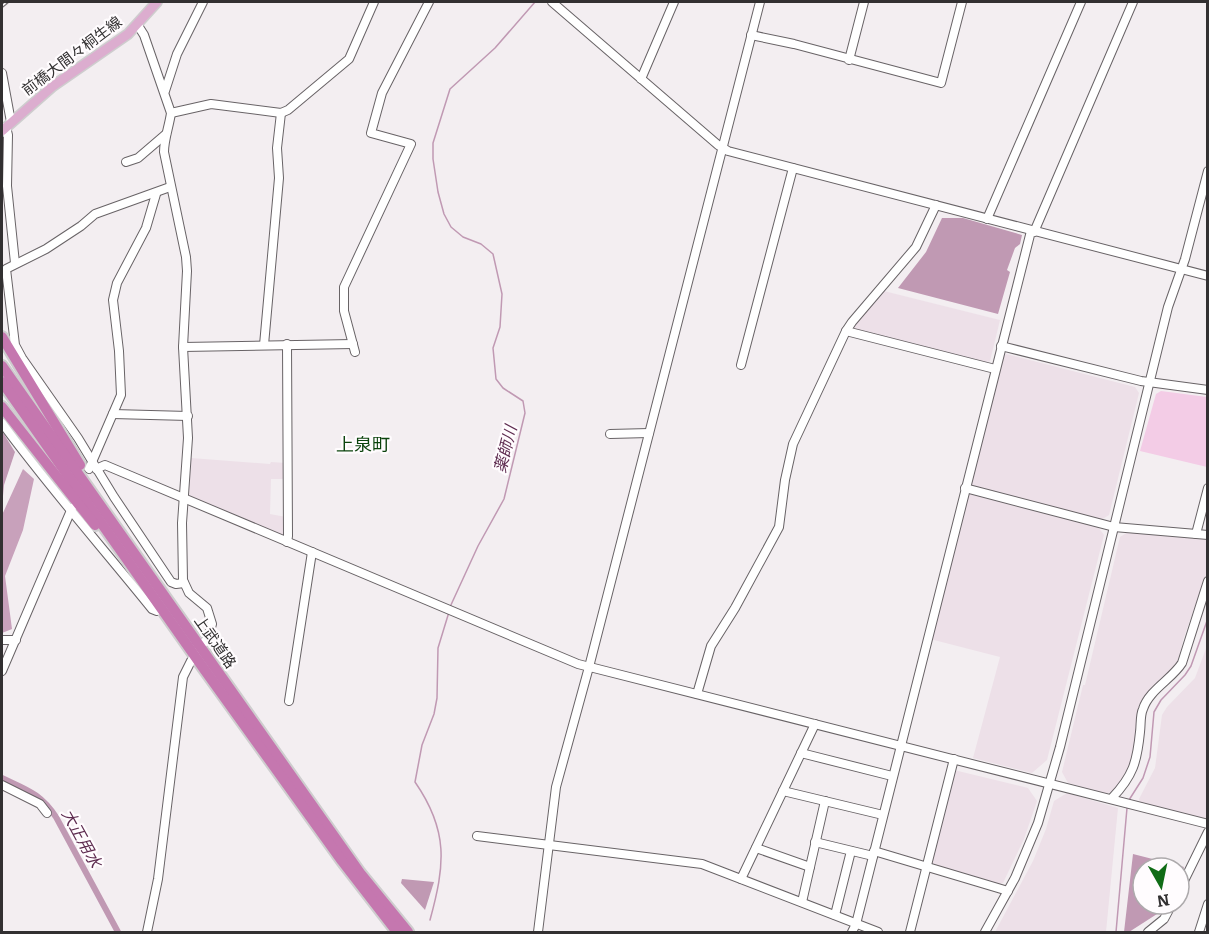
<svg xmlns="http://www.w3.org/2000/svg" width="1209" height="934" font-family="Bitter,'Noto Sans JP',serif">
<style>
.built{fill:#ede0e8}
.green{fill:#f3cce6}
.forest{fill:#c8a1bb}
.water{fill:#c099b3}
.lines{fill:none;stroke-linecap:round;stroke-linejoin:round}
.stream{stroke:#c099b3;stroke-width:1.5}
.canal{stroke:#c099b3;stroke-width:6}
.minor-casing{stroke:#686366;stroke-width:10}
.major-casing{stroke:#cecdce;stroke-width:12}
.highway-casing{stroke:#cecdce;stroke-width:14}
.minor{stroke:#fff;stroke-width:8}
.major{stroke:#dcadcf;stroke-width:9}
.highway{stroke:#c577af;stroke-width:10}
.rail-casing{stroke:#777476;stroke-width:4}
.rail{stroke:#fffcfe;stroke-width:1.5;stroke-dasharray:4.5;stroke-linecap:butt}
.labels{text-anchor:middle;stroke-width:4.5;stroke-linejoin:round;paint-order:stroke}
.street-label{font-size:15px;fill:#323031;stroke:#fffcfe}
.water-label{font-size:16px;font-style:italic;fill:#5e2c50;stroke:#fffcfe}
.quarter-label{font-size:18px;fill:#0c440e;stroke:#fffcfe}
</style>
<rect width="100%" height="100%" fill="#f3eef1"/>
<!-- built -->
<g class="built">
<polygon points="884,291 1000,320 990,361 986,362 855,330 853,326"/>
<polygon points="1006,354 1135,387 1139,393 1109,515 1101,520 973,486 970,482 1002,357"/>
<polygon points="191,458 270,464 271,462 286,463 287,479 271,479 270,514 286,517 287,538 189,498"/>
<polygon points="970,494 1098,527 1104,535 1047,760 1032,773 973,758 1000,657 930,639 966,497"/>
<polygon points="1128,532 1207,539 1207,572 1183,640 1179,658 1172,669 1141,703 1137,713 1134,753 1124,779 1112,791 1107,794 1068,783 1062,772 1083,685 1085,685 1120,537"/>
<polygon points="1207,646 1207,819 1140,802 1139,799 1155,768 1162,715 1167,707 1195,678"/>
<polygon points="954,770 1028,788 1037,801 1024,839 1003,883 999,884 934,865 932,861"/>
<polygon points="1067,793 1118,808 1106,932 995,932 1033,861 1046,829 1054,801"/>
</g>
<!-- green -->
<polygon class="green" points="1161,391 1207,397 1207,467 1140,451 1156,394"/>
<!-- forest -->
<polygon class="forest" points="23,469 34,479 23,530 5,576 12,629 2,633 2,515"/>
<!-- water -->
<g class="water">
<polygon points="942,218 963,218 1022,235 1020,244 1015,248 1007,270 1010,272 998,314 898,288 926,252"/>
<polygon points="2,431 15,452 4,485 2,507"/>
<polygon points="1133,854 1184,867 1179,876 1179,868 1143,868 1143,904 1163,904 1157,914 1129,932 1124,932"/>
<polygon points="402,879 434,882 425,910 401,883"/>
</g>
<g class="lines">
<!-- stream -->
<g class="stream">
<polyline points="450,607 478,546 504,499 525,413 523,401 503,388 496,379 493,348 500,327 502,294 493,254 481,244 463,237 451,227 444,214 438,192 433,159 433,143 450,89 495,48 535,2"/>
<polyline points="1129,800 1143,778 1150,757 1154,712 1161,700 1185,675 1191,666 1208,618"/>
<path d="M430,920C445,865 449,831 415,782L422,745L434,714L437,698L438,648L449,612"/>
<polyline points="1116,932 1127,808"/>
</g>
<!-- canal -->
<path class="canal" d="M2,778C27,790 40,793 56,817L118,932"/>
<!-- minor casing -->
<g class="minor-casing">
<g id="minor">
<polyline points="552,2 718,145 728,151 1208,276"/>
<path d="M137,24L144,35L171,113C169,127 164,139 164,152L186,257L187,271L183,347L188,438L182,523L183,580L189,593L207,608L212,624L208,637L191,661L183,677L158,879L147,932"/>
<polyline points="751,35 794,44 941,83 962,2"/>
<polyline points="849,60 864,2"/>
<polyline points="2,73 11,122"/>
<polyline points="641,79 674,2"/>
<polyline points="165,91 177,54 203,2"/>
<polyline points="171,113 211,104 281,113 288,110 349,59 374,2"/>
<polyline points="6,127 8,135 7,186 15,263"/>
<polyline points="126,162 138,158 166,134"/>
<polyline points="170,187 95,214 81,226 46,249 6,269 15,345 22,358 78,438 114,497 171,582 176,584 184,583"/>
<polyline points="987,219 1081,2"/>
<polyline points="1034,232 1133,2"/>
<polyline points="846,331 995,369"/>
<polyline points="287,344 288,536 287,542"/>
<polyline points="264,345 279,178 277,148 281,113"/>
<polyline points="1001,346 1141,381 1208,390"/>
<polyline points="183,347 353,344"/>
<polyline points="355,352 344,311 344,287 411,144 371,133 382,93 429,2"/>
<polyline points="741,365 793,168"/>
<polyline points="113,414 188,416"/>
<path d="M2,423C49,487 102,547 152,609L157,611L161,609"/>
<polyline points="610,434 649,433"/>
<polyline points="89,469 121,395 119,351 113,300 117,283 146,228 156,194"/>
<polyline points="96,469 105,465 578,664 1208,824"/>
<polyline points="965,488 1114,527 1208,535"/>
<polyline points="1196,534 1208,488"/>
<polyline points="2,640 16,640"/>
<polyline points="2,671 72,508"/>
<polyline points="697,694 711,646 735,608 779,527 785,480 793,444 846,331 852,322 916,247 936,205"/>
<polyline points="289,701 312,552"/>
<polyline points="801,753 892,776"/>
<polyline points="2,785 40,804 47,813"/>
<polyline points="783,791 883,815"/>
<path d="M1112,798C1133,776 1137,762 1140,732C1141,725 1140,715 1143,709C1149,690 1172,679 1182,663L1208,581"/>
<polyline points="477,836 702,864 878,932"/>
<polyline points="815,842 873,856"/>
<polyline points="756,848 810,867"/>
<polyline points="874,851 1008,891"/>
<polyline points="741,879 815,724"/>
<polyline points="1179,891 1208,832"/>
<polyline points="802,902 825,801"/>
<polyline points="835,915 851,851"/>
<polyline points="538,932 556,787 589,667 760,2"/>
<polyline points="852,932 856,924 1031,231"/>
<polyline points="910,932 954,759"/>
<polyline points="985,932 1015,878 1038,823 1060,747 1168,307 1185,259 1208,171"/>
<polyline points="1148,932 1164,919 1172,904"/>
<polyline points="1199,932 1208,904"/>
</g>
</g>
<!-- major casing -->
<g class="major-casing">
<polyline id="major" points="2,131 53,86 128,34 157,2"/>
</g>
<!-- highway casing -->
<g class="highway-casing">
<g id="highway">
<polyline points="2,337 80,465"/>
<polyline points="2,366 360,873 408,932"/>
<polyline points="2,382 204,669 342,861 397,932"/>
<polyline points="2,407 95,525"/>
</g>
</g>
<!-- minor -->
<use href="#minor" class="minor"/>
<!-- major -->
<use href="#major" class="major"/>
<!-- highway -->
<use href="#highway" class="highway"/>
<!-- rail casing -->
<g class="rail-casing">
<polyline id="rail" points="2,6 7,2"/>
</g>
<!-- rail -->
<use href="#rail" class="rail"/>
</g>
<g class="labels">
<!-- street labels -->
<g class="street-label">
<text transform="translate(72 56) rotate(-37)" y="5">前橋大間々桐生線</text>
<text transform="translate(215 642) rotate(55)" y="5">上武道路</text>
</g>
<!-- water labels -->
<g class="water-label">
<text transform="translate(505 449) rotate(-76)" y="6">薬師川</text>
<text transform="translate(82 838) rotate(61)" y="6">大正用水</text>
</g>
<!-- quarter labels -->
<g class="quarter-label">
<text x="363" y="451">上泉町</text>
</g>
</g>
<!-- border -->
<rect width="1209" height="934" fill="none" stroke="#323031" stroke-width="6"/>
<!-- north arrow -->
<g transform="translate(1161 886) rotate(171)"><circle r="28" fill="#fffcfe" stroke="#adaaac" stroke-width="1.5"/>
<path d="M0-4.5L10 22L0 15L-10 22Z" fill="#106c16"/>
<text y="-9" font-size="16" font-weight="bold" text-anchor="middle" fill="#323031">N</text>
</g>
</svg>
